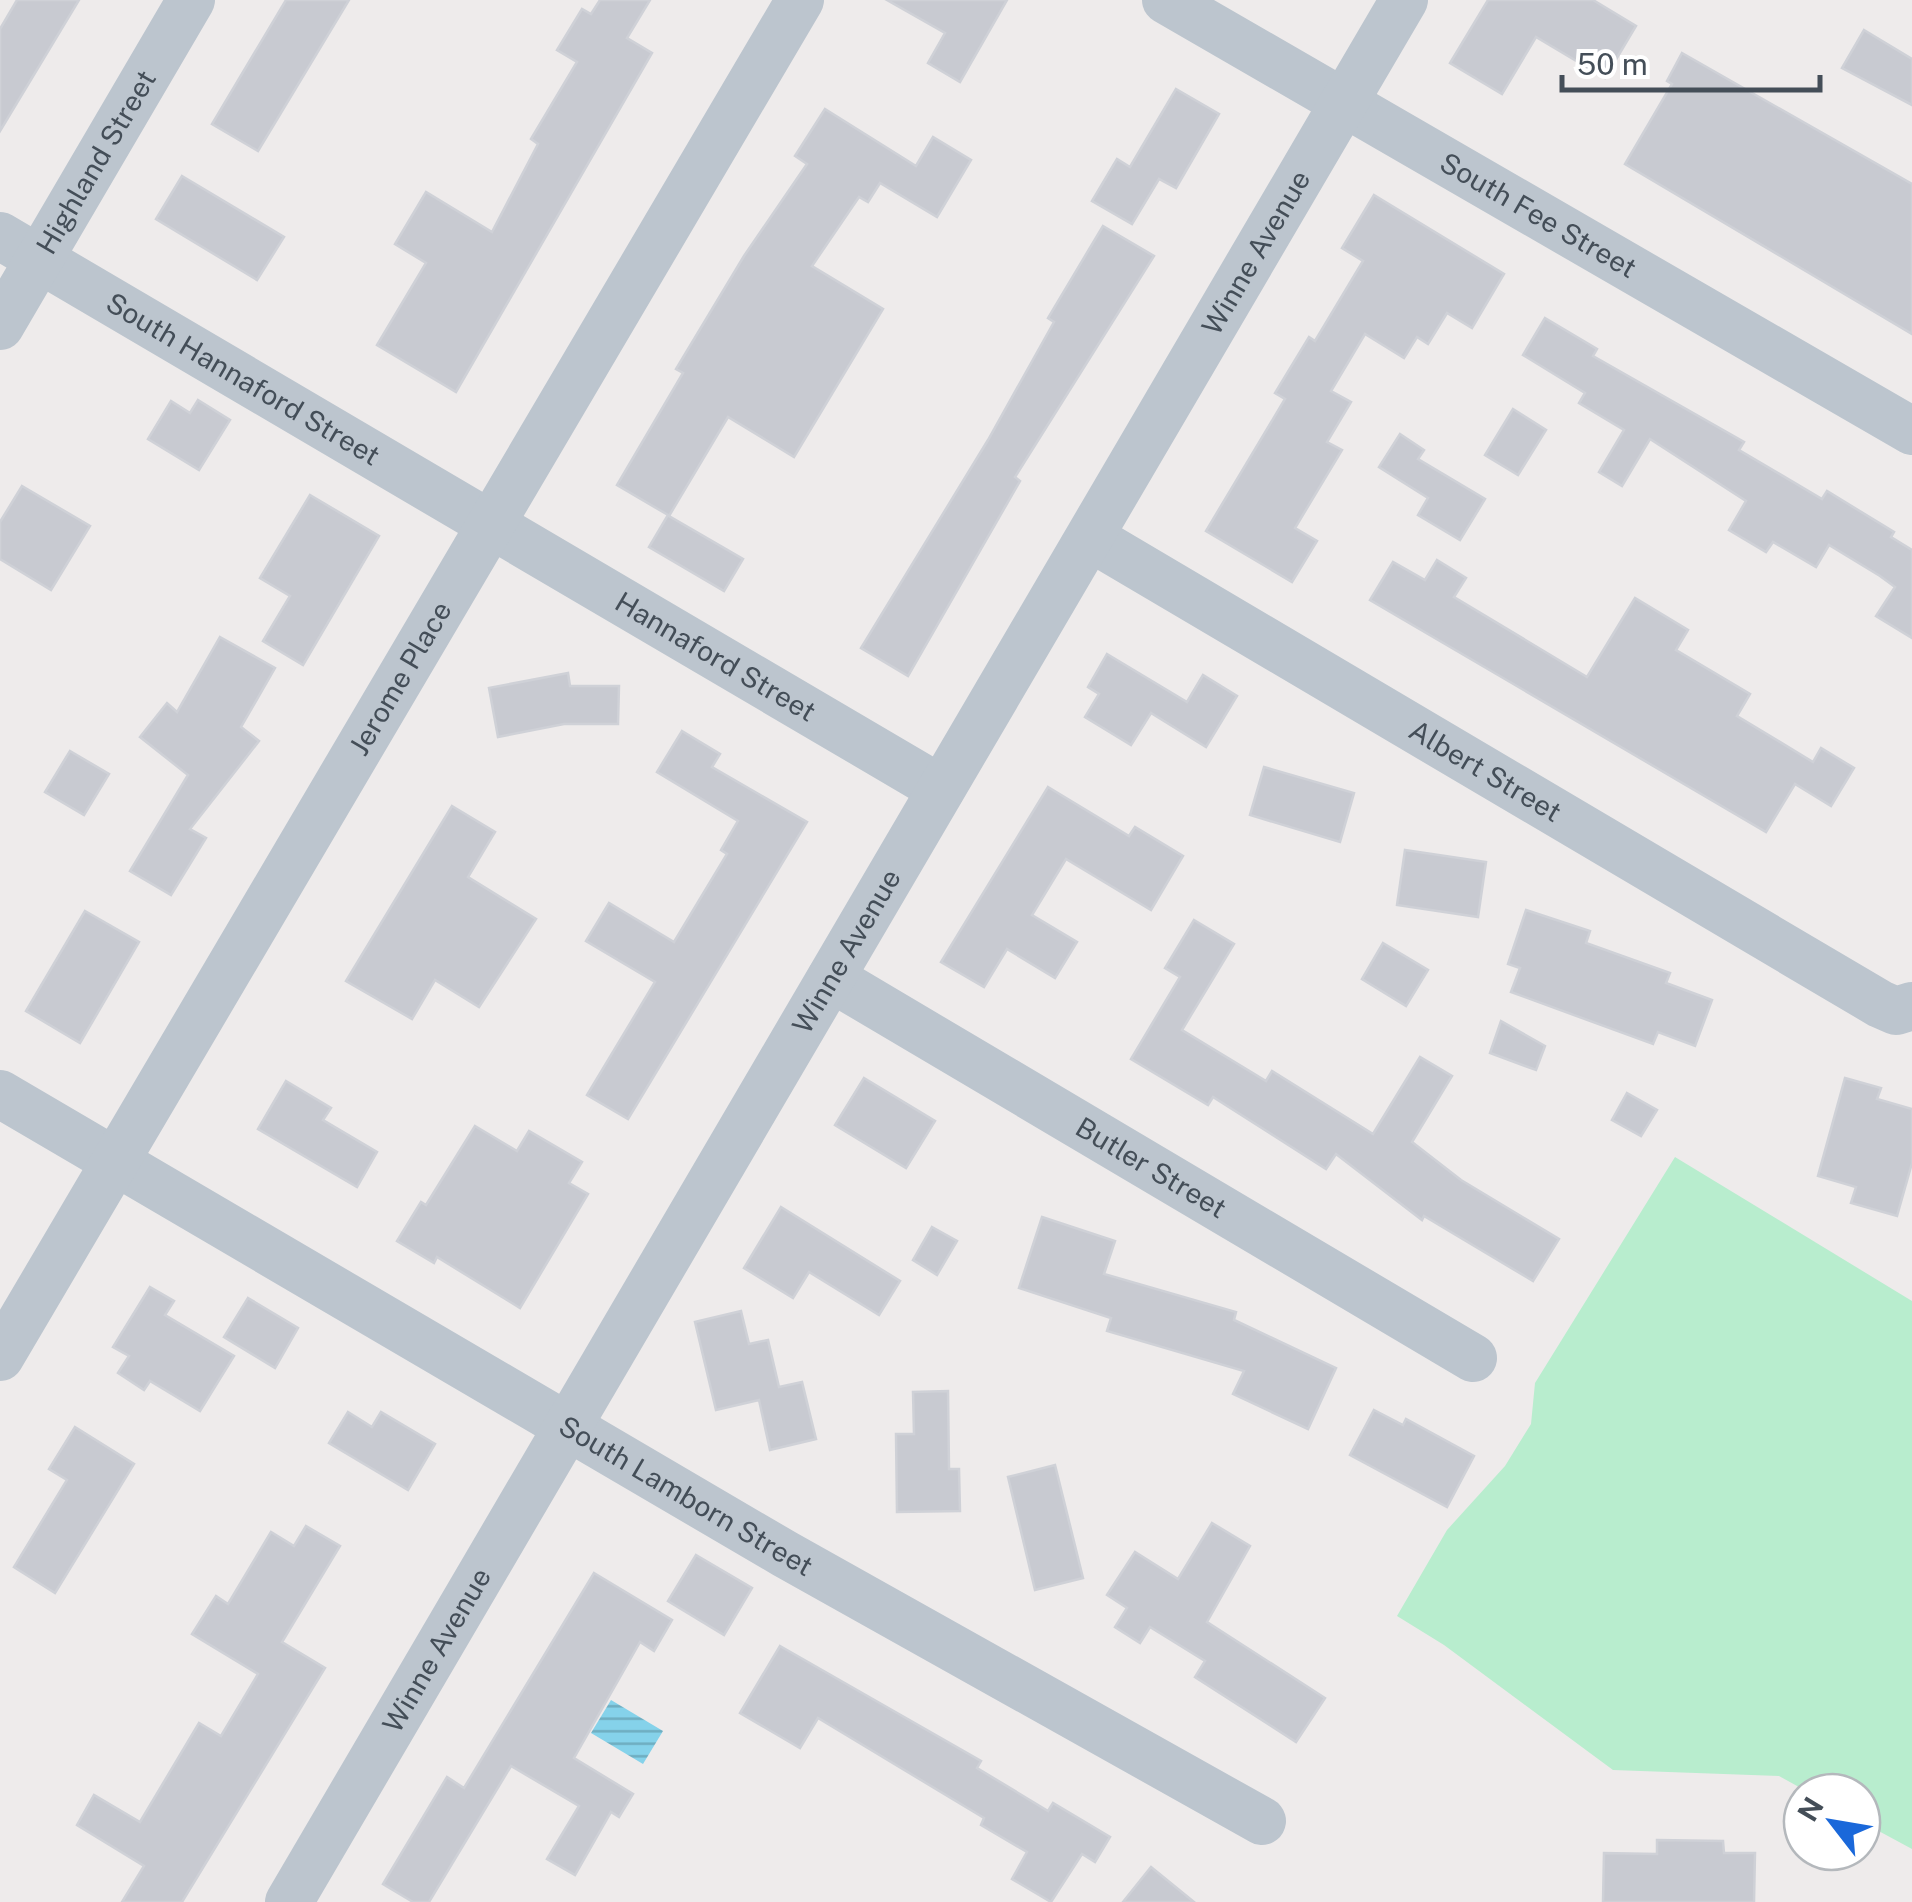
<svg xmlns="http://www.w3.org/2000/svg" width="1912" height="1902" font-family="'Public Sans',sans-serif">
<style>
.green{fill:#b8edce}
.water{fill:url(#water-rules)}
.building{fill:#c8cad1;stroke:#cfd1d7;stroke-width:2.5}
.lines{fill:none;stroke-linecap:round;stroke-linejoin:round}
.minor{stroke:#bcc5ce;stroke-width:48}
.labels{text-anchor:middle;stroke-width:8;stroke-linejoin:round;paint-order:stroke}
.street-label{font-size:28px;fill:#444e58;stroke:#fff}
</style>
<defs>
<pattern id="water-rules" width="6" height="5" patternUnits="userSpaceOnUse" patternTransform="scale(2.5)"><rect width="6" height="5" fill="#85d2ea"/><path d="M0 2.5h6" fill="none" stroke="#6eadc0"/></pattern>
</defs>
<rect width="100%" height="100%" fill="#eeebeb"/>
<!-- green -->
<polygon class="green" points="1675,1157 1912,1301 1912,1849 1862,1822 1862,1792 1808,1792 1779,1776 1613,1770 1444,1645 1397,1616 1447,1530 1505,1466 1531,1424 1535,1383"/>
<!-- water -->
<polygon class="water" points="611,1700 663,1731 643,1764 591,1733"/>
<!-- building -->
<g class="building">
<polygon points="17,0 79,0 0,131 0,29"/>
<polygon points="286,0 349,0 258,151 212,124"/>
<polygon points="600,0 650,0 627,38 652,53 456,392 377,345 426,263 395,244 426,192 492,232 538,144 531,139 577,62 557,50 582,9 591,14"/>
<polygon points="887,0 1007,0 960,82 928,63 945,33"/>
<polygon points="1488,0 1593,0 1636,26 1605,78 1536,37 1502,94 1450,63"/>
<polygon points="1864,30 1912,59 1912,105 1842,68"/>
<polygon points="1682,53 1912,184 1912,334 1625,164 1672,84 1667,81"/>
<polygon points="1176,89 1219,114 1176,188 1159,179 1132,224 1092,201 1117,159 1130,167"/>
<polygon points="825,109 916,166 933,137 971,160 937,217 880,183 868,202 859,197 812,266 883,309 794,457 728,417 669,516 743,559 724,591 649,547 668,515 617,485 683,373 676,369 744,256 807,164 795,156"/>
<polygon points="182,176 284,237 257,280 156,219"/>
<polygon points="1374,195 1504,274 1472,328 1447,313 1428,344 1417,337 1404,358 1365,334 1331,391 1351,402 1327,442 1342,450 1295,528 1317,541 1292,582 1206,531 1285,399 1275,393 1309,337 1315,341 1363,261 1342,248"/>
<polygon points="1103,226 1154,256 1015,477 1020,481 908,676 861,648 988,440 1054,322 1048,318"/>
<polygon points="1545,318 1597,349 1593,356 1744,442 1739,450 1822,499 1827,491 1894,532 1891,537 1912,550 1912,638 1876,616 1895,587 1880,576 1829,545 1816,567 1773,542 1766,552 1729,530 1746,501 1650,439 1622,486 1599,472 1624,430 1579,403 1585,393 1523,355"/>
<polygon points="198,400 230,420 199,470 148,439 171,401 190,413"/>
<polygon points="1513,409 1546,430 1518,475 1485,455"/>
<polygon points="1400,434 1424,450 1418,459 1485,499 1460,540 1418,515 1428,498 1379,467"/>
<polygon points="22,486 90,526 51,590 0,559 0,522"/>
<polygon points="310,495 379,536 303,665 263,641 290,596 260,578"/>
<polygon points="1437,560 1466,578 1454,597 1587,677 1635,598 1688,630 1676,650 1750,694 1737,716 1813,762 1821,748 1854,768 1831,806 1795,784 1766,832 1370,600 1393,562 1425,580"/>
<polygon points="220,637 275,668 241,727 259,741 190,829 206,838 171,895 130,871 188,775 140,737 167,703 177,712"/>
<polygon points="1107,654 1187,702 1203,675 1237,696 1206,747 1151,713 1131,745 1085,717 1099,694 1088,687"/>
<polygon points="568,673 570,686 619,686 618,724 564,724 498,737 489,688"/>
<polygon points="682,731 720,754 712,767 807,822 628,1119 587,1095 655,982 586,941 609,903 674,942 727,854 721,850 738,821 657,772"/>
<polygon points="70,751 109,774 84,815 45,792"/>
<polygon points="1264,767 1354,793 1340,842 1250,815"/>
<polygon points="1048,787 1129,836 1135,827 1183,856 1151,910 1066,859 1032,915 1077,942 1055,978 1007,949 984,987 941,962"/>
<polygon points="452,806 495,832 468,877 536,919 479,1007 435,980 412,1019 346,981"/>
<polygon points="1405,850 1486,862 1478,917 1397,905"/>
<polygon points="1526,910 1590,931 1586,943 1670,973 1666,983 1712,1000 1695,1046 1658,1032 1653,1044 1511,992 1520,968 1508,964"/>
<polygon points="85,911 139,942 80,1043 26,1011"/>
<polygon points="1194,920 1234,944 1182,1030 1266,1081 1272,1071 1373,1134 1420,1057 1452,1076 1412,1142 1461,1180 1559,1239 1533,1281 1424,1216 1422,1220 1336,1154 1326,1169 1213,1097 1208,1105 1131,1059 1180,977 1165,968"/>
<polygon points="1383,943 1428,970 1406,1006 1362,979"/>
<polygon points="1501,1021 1545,1046 1536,1070 1490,1053"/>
<polygon points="864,1078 935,1121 906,1168 835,1125"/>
<polygon points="1845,1078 1881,1088 1877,1099 1912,1109 1912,1163 1897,1216 1851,1203 1856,1187 1818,1176"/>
<polygon points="286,1081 331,1108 323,1120 377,1152 357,1187 258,1129"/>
<polygon points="1627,1093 1657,1110 1641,1136 1612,1120"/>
<polygon points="475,1126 517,1151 529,1131 582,1162 569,1183 588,1194 520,1308 437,1257 434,1263 397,1241 421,1202 426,1205"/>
<polygon points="781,1207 900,1281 879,1315 809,1272 793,1298 744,1268"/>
<polygon points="1042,1217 1115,1241 1104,1274 1236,1312 1234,1320 1336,1368 1308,1429 1233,1394 1244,1371 1107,1331 1111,1318 1019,1288"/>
<polygon points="932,1227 957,1241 937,1275 913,1260"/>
<polygon points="150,1287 174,1301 165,1315 234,1356 200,1411 150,1381 144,1390 118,1373 129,1356 113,1347"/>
<polygon points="248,1298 298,1328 275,1368 224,1337"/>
<polygon points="741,1311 749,1344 768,1340 779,1387 802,1382 816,1439 770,1450 759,1400 716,1410 695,1322"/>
<polygon points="948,1391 949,1469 959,1469 960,1511 897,1512 896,1434 914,1434 913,1392"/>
<polygon points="1374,1410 1403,1425 1406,1419 1474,1456 1447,1507 1350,1455"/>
<polygon points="348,1412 372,1427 381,1412 435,1444 408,1490 329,1443"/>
<polygon points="75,1427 134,1464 55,1593 14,1567 67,1480 49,1469"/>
<polygon points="1055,1465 1083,1578 1035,1590 1008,1477"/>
<polygon points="1212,1523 1250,1546 1207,1622 1325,1698 1296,1742 1195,1677 1205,1661 1150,1627 1140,1643 1115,1627 1127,1608 1107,1595 1135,1552 1178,1579"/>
<polygon points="306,1526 340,1546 282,1642 325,1668 182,1902 122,1902 144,1866 77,1825 94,1795 140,1822 199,1723 221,1736 258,1674 192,1634 216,1596 228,1604 271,1532 294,1546"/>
<polygon points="696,1555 752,1588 724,1635 668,1601"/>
<polygon points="594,1573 672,1620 654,1651 640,1642 574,1758 633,1794 619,1817 611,1812 575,1875 547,1859 579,1806 511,1766 429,1902 413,1902 383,1884 447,1777 464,1788"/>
<polygon points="780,1646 981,1761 977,1768 1048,1811 1053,1803 1110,1837 1095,1862 1082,1854 1051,1902 1012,1879 1027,1852 981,1825 984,1818 818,1718 800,1748 740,1713"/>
<polygon points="1657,1840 1723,1841 1724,1853 1755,1853 1754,1902 1603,1902 1604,1853 1657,1854"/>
<polygon points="1151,1867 1194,1902 1123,1902"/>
</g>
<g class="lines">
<!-- minor -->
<g class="minor">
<path id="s1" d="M1166,0L1912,431"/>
<path id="s2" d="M0,236L941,789"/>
<path id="s3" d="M0,326L191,0"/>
<path id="s4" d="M1091,538L1880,1004L1896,1011L1912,1006"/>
<path id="s5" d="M831,978L1473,1358"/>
<path id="s6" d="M0,1094L785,1554L1262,1821"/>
<path id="s7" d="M0,1357L800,0"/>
<path id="s8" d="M289,1902L1404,0"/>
</g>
</g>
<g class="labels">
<!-- street labels -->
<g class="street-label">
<text dy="10" stroke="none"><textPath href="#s3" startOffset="190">Highland Street</textPath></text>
<text dy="10" stroke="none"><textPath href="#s1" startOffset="430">South Fee Street</textPath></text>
<text dy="10" stroke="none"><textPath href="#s8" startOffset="1912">Winne Avenue</textPath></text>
<text dy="10" stroke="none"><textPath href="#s2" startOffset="282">South Hannaford Street</textPath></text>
<text dy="10" stroke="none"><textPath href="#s2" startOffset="830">Hannaford Street</textPath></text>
<text dy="10" stroke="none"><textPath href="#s7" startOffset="788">Jerome Place</textPath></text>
<text dy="10" stroke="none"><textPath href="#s4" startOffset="458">Albert Street</textPath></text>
<text dy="10" stroke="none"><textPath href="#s8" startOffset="1102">Winne Avenue</textPath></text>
<text dy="10" stroke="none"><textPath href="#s5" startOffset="372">Butler Street</textPath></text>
<text dy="10" stroke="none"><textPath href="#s6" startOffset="795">South Lamborn Street</textPath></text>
<text dy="10" stroke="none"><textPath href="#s8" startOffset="292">Winne Avenue</textPath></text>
</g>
</g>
<!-- north arrow -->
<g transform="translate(1832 1822) rotate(301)"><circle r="48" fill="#ffffff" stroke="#b4b8bc" stroke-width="2.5"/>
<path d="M0-8L18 38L0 25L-18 38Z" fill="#1a68da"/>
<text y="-15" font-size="28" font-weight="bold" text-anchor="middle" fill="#444e58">N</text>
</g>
<!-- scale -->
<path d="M1562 75v15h258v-15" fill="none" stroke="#444e58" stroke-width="5"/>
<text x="1577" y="75" font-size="30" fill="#444e58" stroke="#ffffff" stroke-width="8" paint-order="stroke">50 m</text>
</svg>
